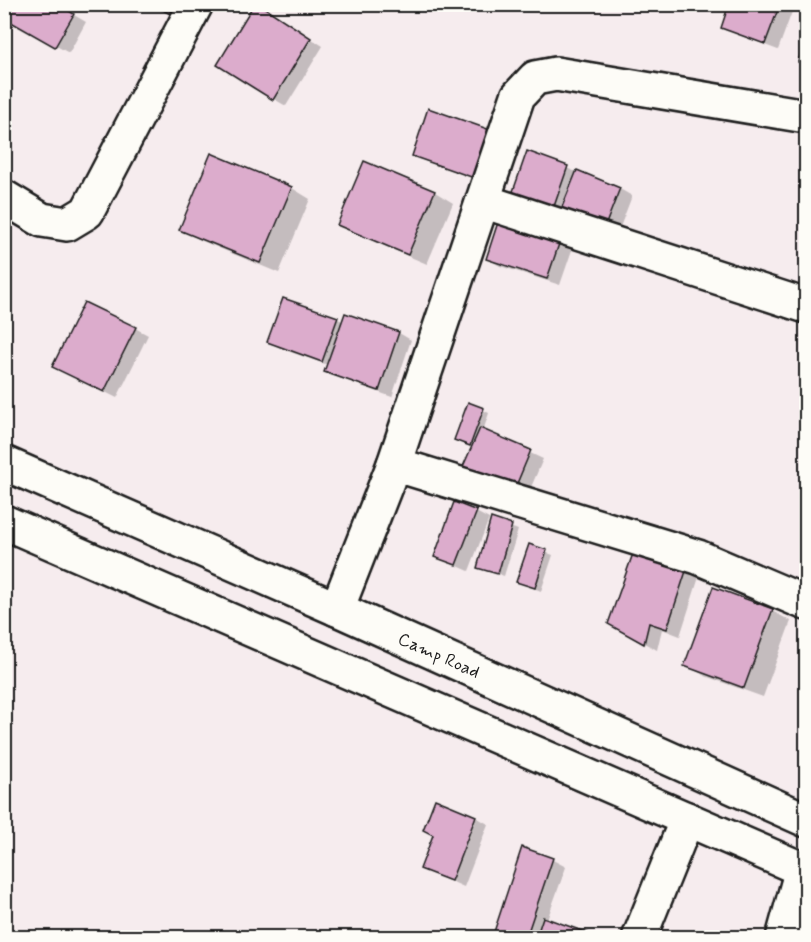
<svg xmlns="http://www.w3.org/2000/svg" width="811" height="942" font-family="Mynerve,sans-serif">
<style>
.shadow{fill:#0003}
.building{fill:#dcaccc;stroke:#1c1c1c;stroke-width:1.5}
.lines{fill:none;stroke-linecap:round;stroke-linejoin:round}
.minor-casing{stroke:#1c1c1c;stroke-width:38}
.major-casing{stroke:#1c1c1c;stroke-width:38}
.minor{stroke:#fdfcf7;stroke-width:33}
.major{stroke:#fdfcf7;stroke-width:33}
.labels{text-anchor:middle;stroke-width:4.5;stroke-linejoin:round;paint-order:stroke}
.street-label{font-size:18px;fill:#1c1c1c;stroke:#fdfcf7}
</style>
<rect width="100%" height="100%" fill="#f6ecee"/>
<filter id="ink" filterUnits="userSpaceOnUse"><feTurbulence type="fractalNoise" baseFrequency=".0167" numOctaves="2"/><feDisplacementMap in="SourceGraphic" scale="12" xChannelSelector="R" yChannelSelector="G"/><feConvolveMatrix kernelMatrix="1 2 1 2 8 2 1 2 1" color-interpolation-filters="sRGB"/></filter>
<g filter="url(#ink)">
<!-- shadow -->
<g class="shadow">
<polygon points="55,4 86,22 69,53 4,17"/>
<polygon points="731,4 784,4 793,9 778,50 736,34 723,27"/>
<polygon points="269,12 323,46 286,106 274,99"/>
<polygon points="528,153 620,189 632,196 615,240 524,209"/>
<polygon points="212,155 292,188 310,199 279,273 200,240 181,229"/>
<polygon points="365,163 435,192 453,203 427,264 358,235 339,224"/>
<polygon points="500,221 573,247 560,285 500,266 488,259"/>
<polygon points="337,318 343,322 399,333 411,340 392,397 339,378 326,371 328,365 282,349 269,342"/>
<polygon points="135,328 148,335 117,398 67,373"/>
<polygon points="483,410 489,413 483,431 543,459 526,499 473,447 455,439"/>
<polygon points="476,512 489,519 469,571 435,556"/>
<polygon points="492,520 518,530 504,576 479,567"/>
<polygon points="529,546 553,555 541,591 518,582"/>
<polygon points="636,549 700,574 680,636 662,629 657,650 609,624"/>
<polygon points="772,611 791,621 763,697 705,676 686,665"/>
<polygon points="436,801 476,817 488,824 464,887 421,868 435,836"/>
<polygon points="523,849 553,860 566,867 547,920 592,938 493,938"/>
</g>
<!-- building -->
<g class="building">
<polygon points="4,4 58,4 74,14 55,47 4,18"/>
<polygon points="152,4 187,4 179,19"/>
<polygon points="254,4 259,4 311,38 273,100 217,65"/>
<polygon points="729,4 780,4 765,44 721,28"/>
<polygon points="806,37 806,64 798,62"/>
<polygon points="428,108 496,132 480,180 412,156"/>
<polygon points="527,151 568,166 550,218 509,203"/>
<polygon points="211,153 292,187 260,263 179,230"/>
<polygon points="364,161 435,191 408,255 337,225"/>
<polygon points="577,170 620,188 602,234 558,217"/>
<polygon points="499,219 561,238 547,279 486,259"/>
<polygon points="283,298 338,317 322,362 267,342"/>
<polygon points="84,302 136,327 104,392 52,367"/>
<polygon points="345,313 399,332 379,391 324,372"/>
<polygon points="468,402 484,408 470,446 454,440"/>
<polygon points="480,428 531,450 513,493 461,471"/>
<polygon points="454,502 477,511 456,565 434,557"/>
<polygon points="491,518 512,525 498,574 477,568"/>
<polygon points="529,544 547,550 535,588 516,582"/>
<polygon points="635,548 688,565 667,629 649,623 644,644 608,624"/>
<polygon points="713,587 773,609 744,688 684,666"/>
<polygon points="435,799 476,816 451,881 420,869 433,835 423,830"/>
<polygon points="522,847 553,858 526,938 492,938"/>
<polygon points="543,917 588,933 586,938 536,938"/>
</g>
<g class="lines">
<!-- minor casing -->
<g class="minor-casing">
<g id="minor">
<polyline points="4,197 42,220 67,224 87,212 196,4"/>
<polyline points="483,201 806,306"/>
<polyline points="394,464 698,557 806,603"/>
<polyline points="337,609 394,464 518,96 535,78 556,74 806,116"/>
<polyline points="639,938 687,819"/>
<polyline points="783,938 802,869"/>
</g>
</g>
<!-- major casing -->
<g class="major-casing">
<g id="major">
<polyline points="4,463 337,609 806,820"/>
<polyline points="4,522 806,871"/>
</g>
</g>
<!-- minor -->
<use href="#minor" class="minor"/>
<!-- major -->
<use href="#major" class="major"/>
</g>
</g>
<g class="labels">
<!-- street labels -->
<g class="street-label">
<text transform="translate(439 655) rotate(24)" y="6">Camp Road</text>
</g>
</g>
<!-- margin -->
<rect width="811" height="942" fill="none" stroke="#fdfcf7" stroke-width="24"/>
<rect x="12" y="12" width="787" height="918" fill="none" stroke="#1c1c1c" stroke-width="2" filter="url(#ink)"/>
</svg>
